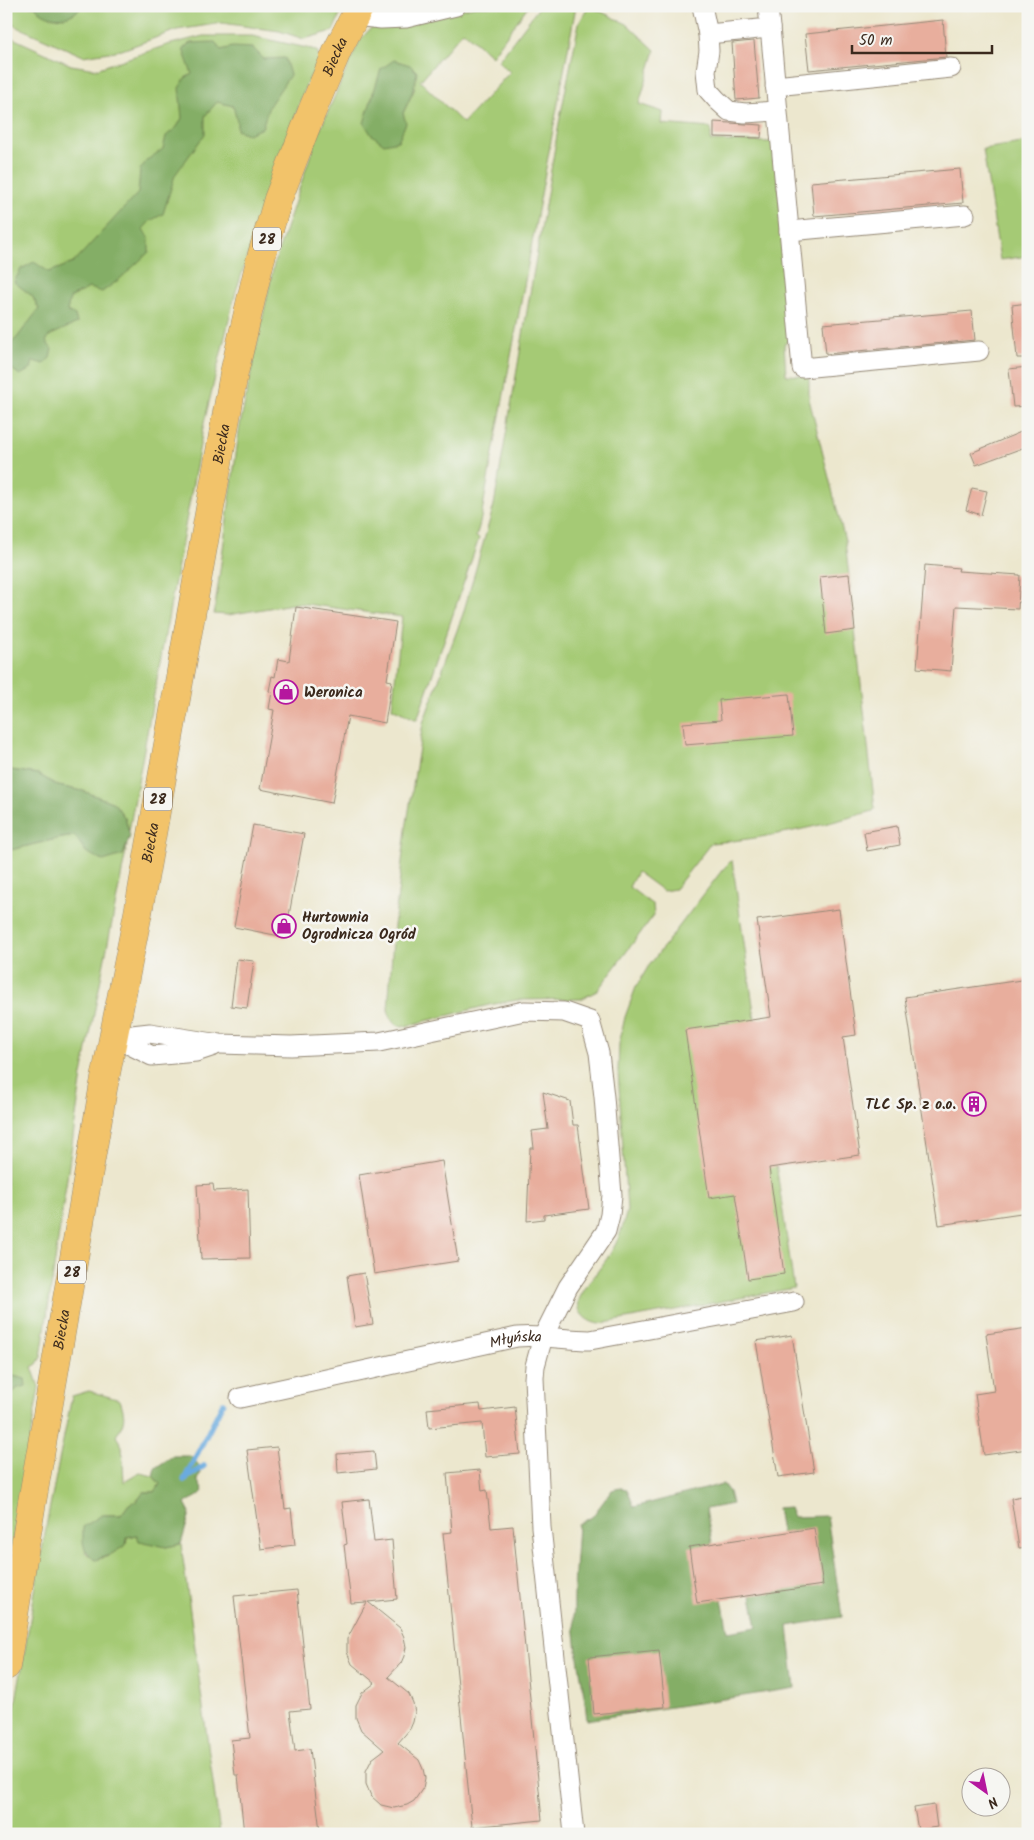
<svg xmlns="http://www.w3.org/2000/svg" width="1034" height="1840" font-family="Kalam,sans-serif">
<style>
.green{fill:#a5ca74;stroke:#707a49;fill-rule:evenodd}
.forest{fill:#84ae66;stroke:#606c42}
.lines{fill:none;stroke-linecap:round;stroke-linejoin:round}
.stream{stroke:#6babdf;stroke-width:5.5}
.building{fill:#e8ae9d}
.minor-casing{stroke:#948876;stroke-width:21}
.primary-casing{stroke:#948876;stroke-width:29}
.minor{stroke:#fff;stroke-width:19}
.primary{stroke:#f2c36a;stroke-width:28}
.labels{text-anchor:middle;stroke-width:5;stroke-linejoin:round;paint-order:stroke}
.shield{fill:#f6f6f2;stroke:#73675e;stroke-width:1}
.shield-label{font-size:14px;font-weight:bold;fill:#3b2a1e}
.street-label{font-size:15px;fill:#3b2a1e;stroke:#f6f6f2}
.poi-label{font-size:15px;font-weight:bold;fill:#3b2a1e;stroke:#f6f6f2;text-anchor:start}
</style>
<rect width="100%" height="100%" fill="#f6f6f2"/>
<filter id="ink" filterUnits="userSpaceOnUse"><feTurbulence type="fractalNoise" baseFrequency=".02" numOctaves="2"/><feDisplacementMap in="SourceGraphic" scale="10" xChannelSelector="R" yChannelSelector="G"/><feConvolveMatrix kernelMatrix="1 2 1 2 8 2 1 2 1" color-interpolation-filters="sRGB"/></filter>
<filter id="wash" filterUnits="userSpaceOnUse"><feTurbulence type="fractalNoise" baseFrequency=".0096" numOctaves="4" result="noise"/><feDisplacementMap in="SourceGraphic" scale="20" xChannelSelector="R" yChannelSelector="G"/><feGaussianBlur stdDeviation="1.12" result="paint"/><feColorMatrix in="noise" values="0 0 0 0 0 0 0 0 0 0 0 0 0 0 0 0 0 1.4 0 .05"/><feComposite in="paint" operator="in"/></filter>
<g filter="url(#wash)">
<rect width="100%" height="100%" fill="#ece7ce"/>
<!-- green -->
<g class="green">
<polygon points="6,6 344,6 333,31 304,39 279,31 222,23 177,30 122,50 83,56 6,22"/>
<path d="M476,6H528L492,56L463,31L420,81L463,123L510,72L498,61L540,6H576L480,523L476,537L479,538L417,720L392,708L402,617L298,603L228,615L214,614L240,425L274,264L316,139L340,84L360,40L371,28L380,24L412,22ZM415,88L403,113L370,106L373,92Z"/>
<path d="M589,6L627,24L655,50L639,104L663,112L662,124L711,128V141L774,142L793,338L784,344L786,375L809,376V399L845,541L875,809L873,811C820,826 766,839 711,843L675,889L663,891L637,872L629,887L653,905L654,915L597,991L581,999L517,1000L489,1005L402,1027C393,1024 391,1019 388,1010L394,926L406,829L423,723L463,614L494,505L559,123L579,23Z"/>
<polygon points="6,35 71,65 96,69 167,45 203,36 252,36 312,49 318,52 319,61 306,85 236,291 204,423 129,831 125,818 114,803 83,791 58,786 38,774 11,770 6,773"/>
<polygon points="1028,142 1028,256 1000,260 983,149"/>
<path d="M75,836L86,852L123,855L127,846L82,1075L41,1357L37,1364L32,1367L39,1387L6,1580V851C29,846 51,839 75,836Z"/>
<path d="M732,860L794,1288L599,1324C587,1322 576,1313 579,1300C582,1290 604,1264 610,1254C619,1240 623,1226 627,1210L618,1071L619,1044L625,1017L636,987L648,967L723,869Z"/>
<path d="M89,1391L120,1400C126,1417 125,1421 116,1436L122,1446L124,1482L140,1473L153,1476L160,1484L155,1492H144L136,1502L129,1504L121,1515H104L85,1552L95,1560L109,1556L127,1537L138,1535L166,1547L181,1544L220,1834H6L14,1712L48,1516L72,1396Z"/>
</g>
<!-- forest -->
<g class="forest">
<path d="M35,6H82C71,21 46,22 35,6Z"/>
<polygon points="215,42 221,50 232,47 253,48 264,59 285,58 290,75 269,106 262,128 248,134 237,130 237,121 233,106 217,102 205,116 205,134 175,175 163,214 150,221 143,229 149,239 149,252 121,278 102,292 89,288 70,298 67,311 75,315 77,323 49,336 46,342 52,349 50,358 44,364 33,361 31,369 20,375 6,365 6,347 16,339 39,309 32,296 14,282 21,269 34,262 49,272 73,263 138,193 140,170 147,160 163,149 166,136 177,127 182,118 179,88 185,78 192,74 183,49 190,43"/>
<path d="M394,60L410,65L417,72C415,88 410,99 403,113L406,123L398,141L384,144L371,134L364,123L381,69Z"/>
<path d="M11,770L38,774L58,786L83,791L114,803L125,818L130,836L123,855L103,861L86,852L75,836C51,839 29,846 6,851V773Z"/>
<polygon points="6,1374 25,1379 26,1386 18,1388 6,1398"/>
<path d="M173,1456H190L199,1465L200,1474L197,1480L203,1491C197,1499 191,1498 185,1504L190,1513L181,1544L166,1547L139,1541L137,1535L127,1537L126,1545L110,1555L95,1560C81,1548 83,1544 83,1527L102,1515H121L129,1504L137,1501L144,1492H155L160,1484L153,1476L155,1468Z"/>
<path d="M723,1484L729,1492L732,1504L706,1509L728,1632L757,1627L749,1585L789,1578L777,1508L789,1507L793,1517L827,1516L842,1617L788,1626L795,1688L587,1720C585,1694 579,1669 576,1643C571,1604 576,1563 578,1524L592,1517L612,1490L620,1488L627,1489L634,1507Z"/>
</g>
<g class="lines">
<!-- stream -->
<polyline class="stream" points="204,1466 184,1480 223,1403"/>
</g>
<g id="blocks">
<!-- building -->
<g class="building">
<polygon points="943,20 946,57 809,70 805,34"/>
<polygon points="754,41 759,98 736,100 732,43"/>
<polygon points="714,122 762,125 761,138 714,137"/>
<polygon points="960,169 963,203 814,216 811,182"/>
<polygon points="1028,303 1028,358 1017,358 1012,305"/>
<polygon points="972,311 975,340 826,354 823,324"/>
<polygon points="1028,367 1028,406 1013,407 1009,369"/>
<polygon points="1028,429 1028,446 976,465 971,453"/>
<polygon points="972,488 987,491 981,515 966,510"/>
<polygon points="925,565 959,568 958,571 1020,575 1018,609 956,606 951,671 917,668"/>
<polygon points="849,574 855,630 826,634 820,577"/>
<polygon points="296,607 396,622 387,680 392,681 385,723 348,716 332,803 260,789 274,710 269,709 272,692 269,691 272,676 275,677 278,659 289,661"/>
<polygon points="789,694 793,736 685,745 683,723 721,720 719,700"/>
<polygon points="253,825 304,834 285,937 234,927"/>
<polygon points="897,826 900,845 867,851 864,832"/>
<polygon points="839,909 856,1035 843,1037 860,1155 769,1168 784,1274 748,1279 735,1194 709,1198 685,1030 771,1017 757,920"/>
<polygon points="237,959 254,961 247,1008 231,1006"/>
<polygon points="1028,979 1028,1212 939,1225 905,997"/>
<polygon points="543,1092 570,1101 573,1125 578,1125 589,1209 544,1215 544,1219 527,1221 530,1148 534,1148 532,1131 548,1129"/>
<polygon points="442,1161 458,1261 374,1274 359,1175"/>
<polygon points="213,1184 214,1191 248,1189 250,1258 201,1259 197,1185"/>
<polygon points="364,1273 373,1324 355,1327 347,1276"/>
<polygon points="1028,1328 1028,1449 984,1455 975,1394 994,1391 986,1334"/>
<polygon points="792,1335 814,1472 778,1477 756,1341"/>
<polygon points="480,1404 481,1411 515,1407 520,1454 485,1457 482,1423 429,1428 427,1409"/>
<polygon points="277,1447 285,1509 291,1508 295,1545 261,1549 247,1450"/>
<polygon points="374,1451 376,1469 338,1473 337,1454"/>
<polygon points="480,1470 482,1491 487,1490 491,1528 513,1526 542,1820 472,1827 443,1533 452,1532 447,1473"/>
<polygon points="1028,1495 1028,1547 1019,1548 1011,1498"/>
<polygon points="369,1499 374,1542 392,1540 397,1599 368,1602 400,1628 404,1637 406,1647 404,1656 401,1663 388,1677 409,1694 413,1703 415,1712 413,1722 410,1729 398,1743 419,1760 423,1769 425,1778 423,1788 414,1801 407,1805 394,1808 381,1805 371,1796 366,1784 366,1771 372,1759 384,1750 361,1730 356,1718 356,1705 362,1693 375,1683 352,1664 347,1652 347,1639 367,1602 351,1603 344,1545 347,1544 342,1502"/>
<polygon points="814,1528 823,1585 697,1603 689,1547"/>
<polygon points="297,1590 310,1709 290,1711 295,1751 310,1749 320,1831 294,1834 244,1834 238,1775 235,1775 231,1740 250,1738 234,1596"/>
<polygon points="659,1650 665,1707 594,1714 589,1657"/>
<polygon points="934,1805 937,1827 918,1830 914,1808"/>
</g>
</g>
</g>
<g filter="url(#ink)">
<use href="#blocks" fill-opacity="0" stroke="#948876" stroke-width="1"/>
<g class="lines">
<!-- minor casing -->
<g class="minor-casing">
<g id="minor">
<polyline points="702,6 708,34 770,28"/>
<polyline points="768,6 802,368 979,351"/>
<polyline points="355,16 381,19 406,18 456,6"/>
<polyline points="708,34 709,51 706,71 708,90 717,100 729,111 745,113 777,111"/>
<polyline points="775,86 951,68"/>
<polyline points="789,231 965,215"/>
<polyline points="114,1037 150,1033 220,1044 291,1046 379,1042 524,1011 564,1012 590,1021 599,1053 604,1097 612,1195 610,1215 606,1231 568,1287 543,1337 535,1366 534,1378 541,1527 574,1834"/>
<polyline points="114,1037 152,1056 196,1052 214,1046"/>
<path id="s1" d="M240,1398L517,1337C542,1335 566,1340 590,1340L794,1302"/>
</g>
</g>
<!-- primary casing -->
<g class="primary-casing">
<g id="primary">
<path id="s2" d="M6,1666L31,1508L103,1089L138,913L234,373L260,261L278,199L312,111L338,49L360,6"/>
</g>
</g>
<!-- minor -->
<use href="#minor" class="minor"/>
<!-- primary -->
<use href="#primary" class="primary"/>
</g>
</g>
<!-- icons -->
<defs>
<g id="shop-ring" transform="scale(1.25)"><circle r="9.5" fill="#f6f6f2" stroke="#b5179e" stroke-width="1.5"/><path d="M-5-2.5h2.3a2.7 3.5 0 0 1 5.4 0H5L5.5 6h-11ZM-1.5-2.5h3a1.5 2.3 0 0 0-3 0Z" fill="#b5179e"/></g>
<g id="building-ring" transform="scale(1.25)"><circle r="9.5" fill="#f6f6f2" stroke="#b5179e" stroke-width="1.5"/><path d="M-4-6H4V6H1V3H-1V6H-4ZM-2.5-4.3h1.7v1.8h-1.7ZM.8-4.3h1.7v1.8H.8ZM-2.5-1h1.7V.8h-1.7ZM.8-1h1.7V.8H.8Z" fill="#b5179e"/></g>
</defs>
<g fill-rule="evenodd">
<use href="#shop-ring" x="286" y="692"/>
<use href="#shop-ring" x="284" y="926"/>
<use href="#building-ring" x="974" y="1104"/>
</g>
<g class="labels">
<!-- shield labels -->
<g class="shield">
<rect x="253" y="227.5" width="28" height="23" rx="4"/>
<rect x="144" y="787.5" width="28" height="23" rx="4"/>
<rect x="58" y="1260.5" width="28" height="23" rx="4"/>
</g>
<g class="shield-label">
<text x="267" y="244">28</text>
<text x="158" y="804">28</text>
<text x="72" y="1277">28</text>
</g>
<!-- street labels -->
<g class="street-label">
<text dy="5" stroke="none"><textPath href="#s2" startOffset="1646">Biecka</textPath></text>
<text dy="5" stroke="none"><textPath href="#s2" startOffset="1241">Biecka</textPath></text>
<text dy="5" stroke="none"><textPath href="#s2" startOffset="836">Biecka</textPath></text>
<text dy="5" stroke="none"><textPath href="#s2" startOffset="341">Biecka</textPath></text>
<text dy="5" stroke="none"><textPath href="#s1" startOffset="282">Młyńska</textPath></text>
</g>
<!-- poi labels -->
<g class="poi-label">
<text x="304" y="697">Weronica</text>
<text x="302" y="922">Hurtownia<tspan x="302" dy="17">Ogrodnicza Ogród</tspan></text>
<text x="956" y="1109" text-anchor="end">TLC Sp. z o.o.</text>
</g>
</g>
<!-- margin -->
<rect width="1034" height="1840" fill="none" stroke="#f6f6f2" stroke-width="25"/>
<!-- north arrow -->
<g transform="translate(986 1792) rotate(147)"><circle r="24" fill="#f6f6f2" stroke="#aba49d"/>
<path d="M0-4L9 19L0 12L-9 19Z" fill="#b5179e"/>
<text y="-8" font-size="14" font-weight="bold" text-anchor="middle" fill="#3b2a1e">N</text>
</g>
<!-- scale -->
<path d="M852 45v8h140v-8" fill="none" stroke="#3b2a1e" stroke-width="2.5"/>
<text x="859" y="45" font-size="15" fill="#3b2a1e" stroke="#f6f6f2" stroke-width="4" paint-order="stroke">50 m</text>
</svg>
